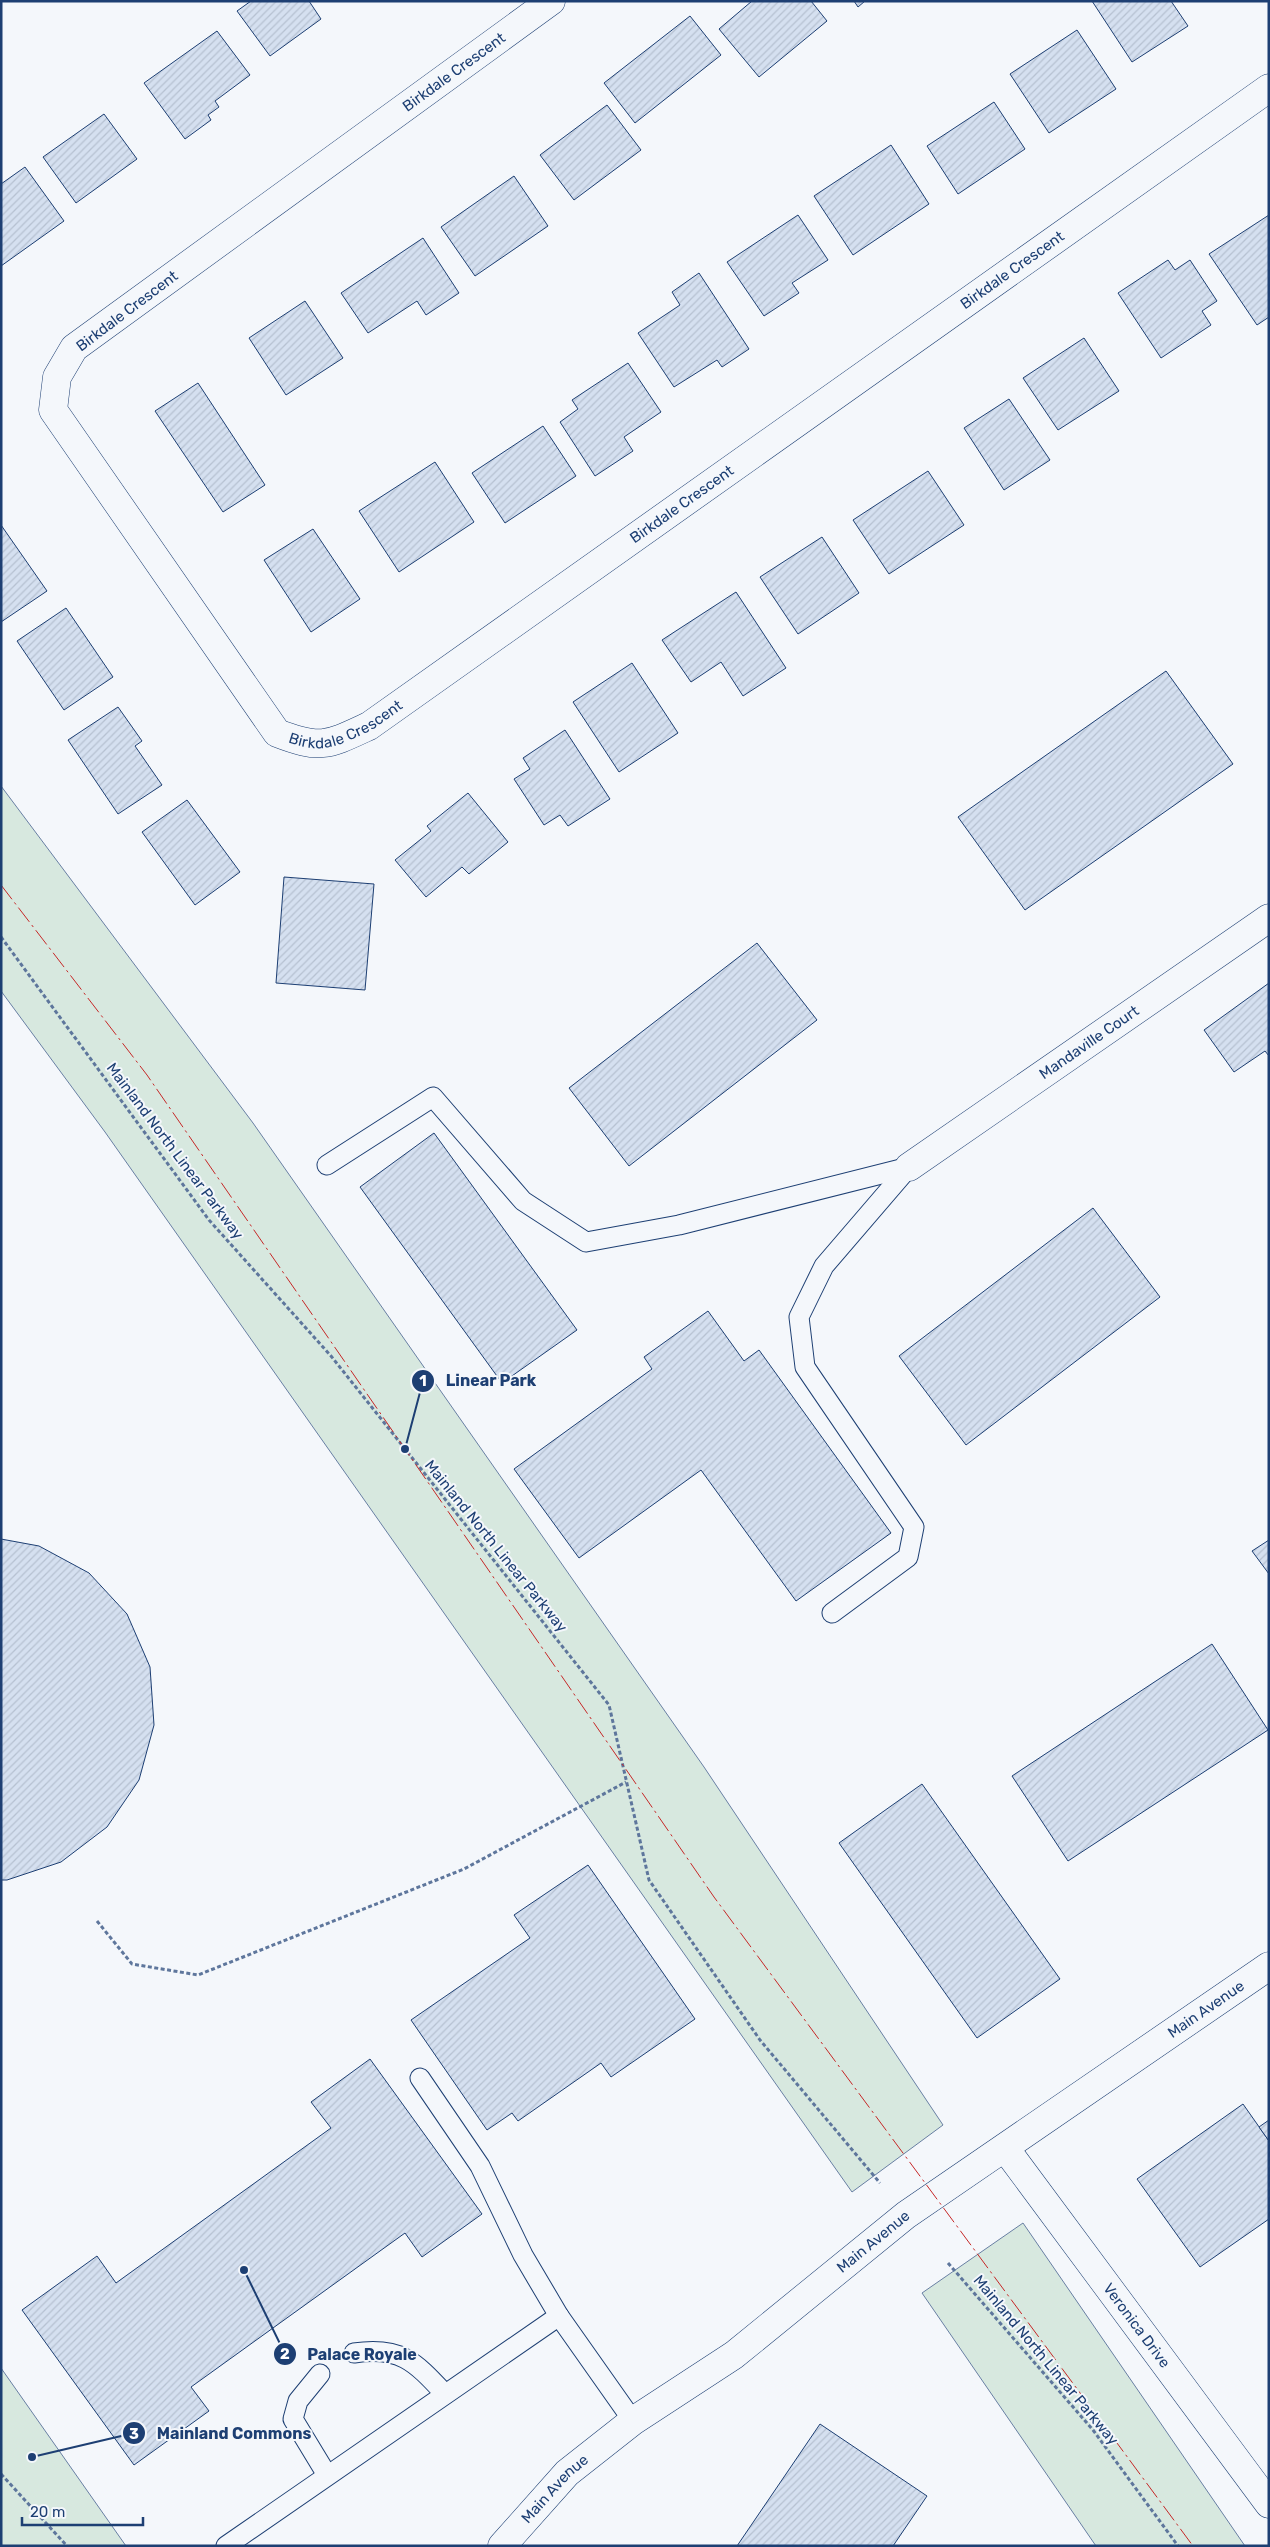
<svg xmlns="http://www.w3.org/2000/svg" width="1270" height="2547" font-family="Rubik,sans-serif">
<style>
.green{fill:#d7e8df;stroke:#687fa3}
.building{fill:url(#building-hatch);stroke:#1d3f73}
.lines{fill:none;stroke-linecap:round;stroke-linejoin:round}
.lane-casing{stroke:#1d3f73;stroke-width:21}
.street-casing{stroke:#1d3f73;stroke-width:29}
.secondary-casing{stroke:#1d3f73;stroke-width:29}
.path{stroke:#5e769c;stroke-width:3;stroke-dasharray:4 2.5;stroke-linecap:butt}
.lane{stroke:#f4f7fb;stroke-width:19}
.street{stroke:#f4f7fb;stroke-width:28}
.secondary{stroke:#f4f7fb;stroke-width:28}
.power{stroke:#c62828;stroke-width:1;stroke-dasharray:18 4 2.5 4;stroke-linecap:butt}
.labels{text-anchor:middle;stroke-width:4;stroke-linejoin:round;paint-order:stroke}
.street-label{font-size:15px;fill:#1d3f73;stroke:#f4f7fb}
.leader{fill:none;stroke:#1d3f73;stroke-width:2}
.callout-dot{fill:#1d3f73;stroke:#f4f7fb;stroke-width:2}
.mark-label{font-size:15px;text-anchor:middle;font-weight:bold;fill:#fff}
.callout-label{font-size:16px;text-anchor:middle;font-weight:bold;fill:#1d3f73;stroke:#f4f7fb;stroke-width:4;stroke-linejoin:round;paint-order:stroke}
</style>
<defs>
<pattern id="building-hatch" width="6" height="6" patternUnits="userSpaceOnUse" patternTransform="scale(1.25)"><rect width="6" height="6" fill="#d5e0f0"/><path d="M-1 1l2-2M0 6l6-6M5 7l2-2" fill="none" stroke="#b6c1d1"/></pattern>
</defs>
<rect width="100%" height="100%" fill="#f4f7fb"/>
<!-- green -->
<g class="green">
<polygon points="1,786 253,1123 704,1767 943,2125 852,2192 105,1132 1,991"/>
<polygon points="1023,2223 1245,2546 1096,2546 922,2293"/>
<polygon points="1,2368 126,2546 1,2546"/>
</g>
<!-- building -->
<g class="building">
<polygon points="251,1 309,1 321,19 270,56 237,11"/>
<polygon points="752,1 811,1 827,21 759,77 719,29"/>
<polygon points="854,1 865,1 858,7"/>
<polygon points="1092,1 1171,1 1188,26 1132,62"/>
<polygon points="690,16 721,55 635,123 604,83"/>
<polygon points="1077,30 1116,89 1049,133 1010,74"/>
<polygon points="217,31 250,75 215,101 219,107 208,115 211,120 185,139 144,83"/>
<polygon points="994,102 1025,149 958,194 927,146"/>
<polygon points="607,105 641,150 574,200 540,155"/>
<polygon points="104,114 137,159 76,203 43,157"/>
<polygon points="891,145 929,204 853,255 814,196"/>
<polygon points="25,167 64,221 1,266 1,184"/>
<polygon points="514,176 548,226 475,276 441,227"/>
<polygon points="798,215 828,260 792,283 799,293 764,316 727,262"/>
<polygon points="1269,215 1269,317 1257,325 1209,254"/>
<polygon points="423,238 459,293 426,315 417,301 368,333 341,293"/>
<polygon points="1168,260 1175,270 1190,260 1217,301 1202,311 1211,325 1161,358 1118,293"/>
<polygon points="699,273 749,349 722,367 717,360 674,387 638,333 680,305 672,292"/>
<polygon points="305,301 343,358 286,395 249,338"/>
<polygon points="1084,338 1119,391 1058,430 1023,378"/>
<polygon points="628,363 661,412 624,437 633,451 595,476 560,422 578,409 572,400"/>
<polygon points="198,383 265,485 223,512 155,411"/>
<polygon points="1009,399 1050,460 1004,490 964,428"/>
<polygon points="543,426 576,476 505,523 472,473"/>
<polygon points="435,462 474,522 399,572 359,511"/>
<polygon points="928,471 964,525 889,574 853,520"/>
<polygon points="1,525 47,591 1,622"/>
<polygon points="313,529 360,599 311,632 264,560"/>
<polygon points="822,537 859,593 798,634 760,577"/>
<polygon points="736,592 786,668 743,696 721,662 691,682 662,640"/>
<polygon points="66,608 113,677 64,710 17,641"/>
<polygon points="632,663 678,733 619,772 573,702"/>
<polygon points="1166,671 1233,764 1025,910 958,817"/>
<polygon points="118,707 142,741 135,746 162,785 118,814 68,740"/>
<polygon points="565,730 610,799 568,826 560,815 544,825 514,779 530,769 523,758"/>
<polygon points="468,793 508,842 469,874 462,867 426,897 395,860 431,831 427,826"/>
<polygon points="187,800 240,872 195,905 142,832"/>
<polygon points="284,877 374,884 365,990 276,983"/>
<polygon points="757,943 817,1020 629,1166 569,1088"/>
<polygon points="1269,983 1269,1056 1265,1051 1234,1072 1204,1030"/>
<polygon points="434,1133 577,1330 502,1383 360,1187"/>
<polygon points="1093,1208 1160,1297 966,1445 899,1356"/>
<polygon points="708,1311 744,1361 759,1350 891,1533 796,1601 701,1470 579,1558 514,1469 652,1369 644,1357"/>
<polygon points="1,1539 39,1546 89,1573 127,1614 150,1667 154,1725 139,1780 107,1827 61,1862 7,1880 1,1880"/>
<polygon points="1269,1540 1269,1574 1252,1551"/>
<polygon points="1212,1644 1268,1730 1068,1861 1012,1776"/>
<polygon points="922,1784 1060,1979 977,2038 839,1843"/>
<polygon points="588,1865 695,2019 611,2077 601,2063 518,2121 512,2113 487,2130 411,2020 530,1938 514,1915"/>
<polygon points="370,2059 482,2214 422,2257 405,2233 191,2387 209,2411 134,2465 22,2310 97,2256 116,2283 331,2128 311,2102"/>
<polygon points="1243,2104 1269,2141 1269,2219 1200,2267 1137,2179"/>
<polygon points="1269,2120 1269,2141 1259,2127"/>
<polygon points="820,2424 927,2496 893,2546 737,2546"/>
</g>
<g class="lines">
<!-- lane casing -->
<g class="lane-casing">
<g id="lane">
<polyline points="327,1165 433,1097 523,1201 586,1242 679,1225 909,1167"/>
<polyline points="832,1613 908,1557 914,1527 805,1367 799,1317 824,1266 909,1167"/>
<polyline points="420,2078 480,2166 523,2255 559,2316 633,2421"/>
<path d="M354,2353C401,2346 415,2362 445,2394"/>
<polyline points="320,2374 298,2401 293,2419 327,2475"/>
<polyline points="226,2546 559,2316"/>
</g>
</g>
<!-- street casing -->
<g class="street-casing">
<g id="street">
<path id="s1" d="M551,1L74,348L57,377L53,410L277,733C321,750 328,745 369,726L1269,88"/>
<path id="s2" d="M909,1167L1269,918"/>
<path id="s3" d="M1005,2148L1269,2504"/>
</g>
</g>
<!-- secondary casing -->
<g class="secondary-casing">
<g id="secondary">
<path id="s4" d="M502,2546L567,2473L633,2421L734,2355L906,2215L1269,1966"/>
</g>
</g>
<!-- path -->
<g class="path">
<polyline points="1,937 209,1220 331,1356 609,1705 649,1880 760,2040 880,2183"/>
<polyline points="97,1921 132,1964 198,1975 464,1869 626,1782"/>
<polyline points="948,2263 1093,2430 1178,2546"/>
<polyline points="1,2474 67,2546"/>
</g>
<!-- lane -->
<use href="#lane" class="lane"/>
<!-- street -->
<use href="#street" class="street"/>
<!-- secondary -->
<use href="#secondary" class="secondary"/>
<!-- power -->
<polyline class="power" points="1,885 147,1075 714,1897 1193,2546"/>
</g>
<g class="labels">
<!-- street labels -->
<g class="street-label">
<text transform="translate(454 72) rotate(-36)" y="5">Birkdale Crescent</text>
<text dy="5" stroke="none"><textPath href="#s1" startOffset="1935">Birkdale Crescent</textPath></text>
<text transform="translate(127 311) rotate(-37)" y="5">Birkdale Crescent</text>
<text dy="5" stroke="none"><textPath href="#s1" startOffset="1530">Birkdale Crescent</textPath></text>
<text dy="5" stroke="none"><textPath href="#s1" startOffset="1124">Birkdale Crescent</textPath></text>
<text dy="5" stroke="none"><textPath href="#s2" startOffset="219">Mandaville Court</textPath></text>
<text transform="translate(175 1151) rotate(53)" y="5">Mainland North Linear Parkway</text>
<text transform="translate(496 1546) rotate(51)" y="5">Mainland North Linear Parkway</text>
<text dy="5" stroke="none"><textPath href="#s4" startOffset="888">Main Avenue</textPath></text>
<text dy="5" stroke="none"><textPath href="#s4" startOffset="482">Main Avenue</textPath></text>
<text dy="5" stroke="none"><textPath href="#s3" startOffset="221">Veronica Drive</textPath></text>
<text transform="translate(1046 2360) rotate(50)" y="5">Mainland North Linear Parkway</text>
<text dy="5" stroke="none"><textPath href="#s4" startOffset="78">Main Avenue</textPath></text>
</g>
</g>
<!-- callouts -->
<path class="leader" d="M405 1449L423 1381M244 2270L285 2354M32 2457L134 2433"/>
<g class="callout-dot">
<circle cx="405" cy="1449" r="5"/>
<circle cx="244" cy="2270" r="5"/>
<circle cx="32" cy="2457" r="5"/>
<circle cx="423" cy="1381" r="12"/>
<circle cx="285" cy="2354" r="12"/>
<circle cx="134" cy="2433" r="12"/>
</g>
<g class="mark-label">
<text x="423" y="1386">1</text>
<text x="285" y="2359">2</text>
<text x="134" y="2439">3</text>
</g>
<g class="callout-label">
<text x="491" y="1386">Linear Park</text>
<text x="362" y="2360">Palace Royale</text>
<text x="234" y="2439">Mainland Commons</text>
</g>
<!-- border -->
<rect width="1270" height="2547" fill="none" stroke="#1d3f73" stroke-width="5"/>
<!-- scale -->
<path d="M22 2517v8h121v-8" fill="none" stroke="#1d3f73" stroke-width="2.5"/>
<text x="30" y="2517" font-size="15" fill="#1d3f73" stroke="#f4f7fb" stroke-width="4" paint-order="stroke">20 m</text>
</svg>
